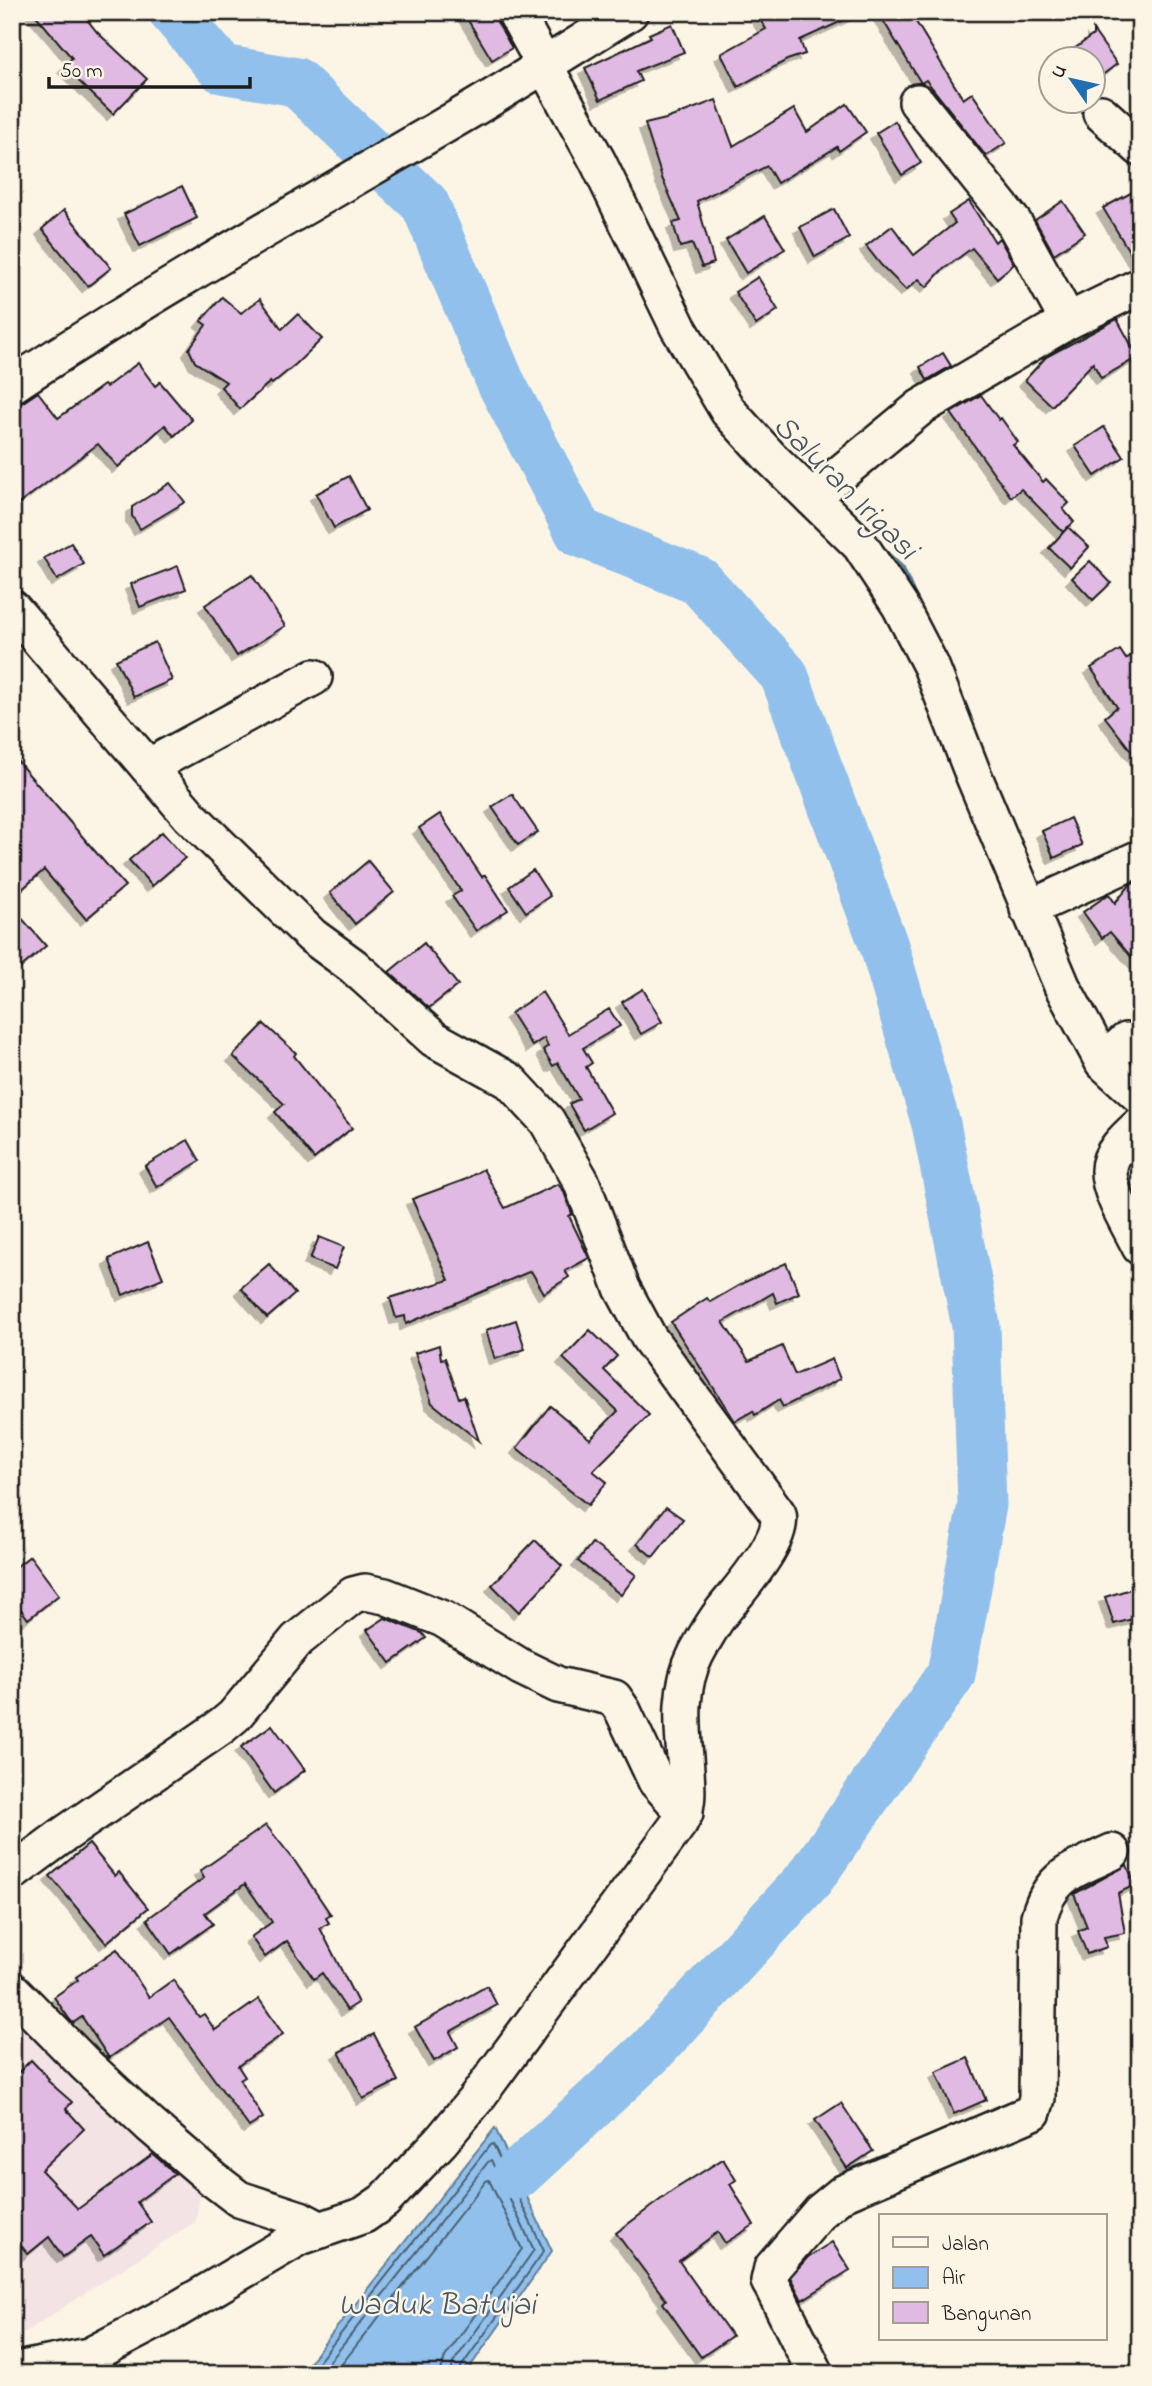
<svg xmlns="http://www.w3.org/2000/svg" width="1152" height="2386" font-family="'Indie Flower',sans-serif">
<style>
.built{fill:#f4e3e4}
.water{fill:#90c0eb;stroke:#627e98;stroke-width:2}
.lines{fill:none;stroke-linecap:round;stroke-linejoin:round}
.shore{stroke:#4a5e6f;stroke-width:2}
.stream{stroke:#627e98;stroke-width:8}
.river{stroke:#90c0eb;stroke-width:49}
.building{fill:#e0bae2;stroke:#1c1c1c;stroke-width:2;filter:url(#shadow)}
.minor-casing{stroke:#1c1c1c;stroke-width:40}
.minor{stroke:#fcf5e5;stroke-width:35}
.labels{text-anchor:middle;stroke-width:5;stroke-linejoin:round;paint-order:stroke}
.water-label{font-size:32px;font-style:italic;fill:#455564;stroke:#fcf5e5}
</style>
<defs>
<filter id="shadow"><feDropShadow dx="-6" dy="6" stdDeviation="0" flood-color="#0004"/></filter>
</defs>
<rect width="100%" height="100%" fill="#fcf5e5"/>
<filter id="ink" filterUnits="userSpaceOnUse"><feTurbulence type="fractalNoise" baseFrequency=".0143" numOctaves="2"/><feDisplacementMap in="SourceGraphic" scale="14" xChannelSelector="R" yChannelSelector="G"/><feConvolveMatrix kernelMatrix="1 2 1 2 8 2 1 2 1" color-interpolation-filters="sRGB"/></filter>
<g filter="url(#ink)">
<!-- built -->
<polygon class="built" points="12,1990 206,2155 196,2221 12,2341"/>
<!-- water -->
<polygon class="water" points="495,2128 552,2251 465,2374 300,2374"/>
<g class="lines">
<!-- shore -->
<g class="shore">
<polyline points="309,2374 490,2145 493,2144 544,2251 461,2367 460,2374"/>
<polyline points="320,2374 488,2162 491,2160 534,2250 453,2363 451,2374"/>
<polyline points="334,2374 486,2181 489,2180 522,2249 445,2357 440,2374"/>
</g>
<!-- stream -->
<polyline class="stream" points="882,551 901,569 913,597"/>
<!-- river -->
<polyline class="river" points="173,12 222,69 296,82 425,204 500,381 579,532 699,581 784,675 884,946 936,1124 976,1326 982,1505 951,1674 810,1878 650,2052 517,2175"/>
</g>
<!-- building -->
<g class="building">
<polygon points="33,12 81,12 97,32 147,79 113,114 64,67 72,58"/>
<polygon points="463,12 495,12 497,22 512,48 492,60"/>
<polygon points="755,12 862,12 800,40 805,54 787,60 738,87 721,54 766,29"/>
<polygon points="878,12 910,12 963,99 972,93 1006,143 986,156 926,80 921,83"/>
<polygon points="672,24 684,52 636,71 641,81 600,100 585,68 651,37 649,34"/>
<polygon points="1093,30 1117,64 1093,82 1093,60 1059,60 1093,35"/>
<polygon points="716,100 733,146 794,109 807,132 847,104 866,132 839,151 837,147 777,183 767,166 697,201 714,263 702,267 692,244 680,247 673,223 681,221 662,178 645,124 666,119"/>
<polygon points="895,121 921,163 902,175 876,133"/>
<polygon points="182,186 197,218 140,246 124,214"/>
<polygon points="1140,188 1140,266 1138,266 1103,208"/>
<polygon points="969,201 995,242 999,238 1014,264 997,278 972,248 941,271 927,287 919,279 906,290 881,265 866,246 892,226 914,255 955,223 949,214"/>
<polygon points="1063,201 1085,233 1054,254 1035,220"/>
<polygon points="834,209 849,238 815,257 800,227"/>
<polygon points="64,210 111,268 88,286 42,229"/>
<polygon points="765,216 785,249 746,273 726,240"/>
<polygon points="758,277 778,310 756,325 735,292"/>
<polygon points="222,297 241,313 260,299 282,329 298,314 322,339 296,364 272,384 270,382 240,409 221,387 226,382 195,362 189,349 206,325 201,321"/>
<polygon points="1117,319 1138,357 1101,378 1093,363 1052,406 1025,380 1046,357"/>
<polygon points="943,353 951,366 927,380 920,367"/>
<polygon points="138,363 155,386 160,382 192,420 174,436 165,425 118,467 98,444 12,509 12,405 23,402 38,392 58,418 104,385 106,387"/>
<polygon points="981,395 999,420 1001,418 1018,442 1013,445 1043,482 1046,479 1069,503 1063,509 1074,522 1063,532 1021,489 1011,497 951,413"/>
<polygon points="1104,427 1124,457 1095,476 1075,446"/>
<polygon points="349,476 367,510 334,528 316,494"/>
<polygon points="170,483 185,502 140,529 132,516 132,507"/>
<polygon points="1068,527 1089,547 1070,568 1049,548"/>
<polygon points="71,543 84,564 57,580 44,558"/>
<polygon points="1090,561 1111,583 1093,600 1072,578"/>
<polygon points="178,566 186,589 140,607 131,584"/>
<polygon points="252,575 285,626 237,656 205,605"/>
<polygon points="155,642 172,680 134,697 116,660"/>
<polygon points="1140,649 1140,762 1105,717 1117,707 1091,668 1120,650 1126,659"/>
<polygon points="12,755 125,886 86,919 44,870 12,898"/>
<polygon points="512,794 538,832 518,845 492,807"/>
<polygon points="440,814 482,877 485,875 508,910 476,931 452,896 461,891 419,828"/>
<polygon points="1070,818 1082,845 1054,858 1042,831"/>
<polygon points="162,832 185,858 152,886 129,860"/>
<polygon points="368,861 394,892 355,924 330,893"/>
<polygon points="533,870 550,896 526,912 509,887"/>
<polygon points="1140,880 1140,967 1110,932 1102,938 1083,912 1109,894 1115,903 1130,885"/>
<polygon points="12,907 46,946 12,975"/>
<polygon points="424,943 458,985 429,1008 389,972"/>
<polygon points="643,989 662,1022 641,1034 622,1002"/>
<polygon points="542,992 568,1034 609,1009 620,1026 583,1048 592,1063 586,1067 612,1113 584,1130 569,1104 579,1099 558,1063 553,1066 543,1050 548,1046 544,1038 532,1046 511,1013"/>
<polygon points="264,1024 296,1053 294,1056 352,1128 314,1159 275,1112 284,1104 233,1056"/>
<polygon points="188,1140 200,1161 157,1187 145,1166"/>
<polygon points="483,1169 505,1208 558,1184 564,1192 572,1214 569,1216 589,1258 565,1271 569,1277 544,1293 531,1271 406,1324 405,1316 396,1318 390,1298 449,1280 412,1199 464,1180"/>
<polygon points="319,1237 344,1247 335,1269 310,1259"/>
<polygon points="148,1242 163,1278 123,1295 109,1259"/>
<polygon points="786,1263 799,1293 777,1303 773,1293 723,1322 749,1361 782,1346 795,1375 832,1359 840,1379 783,1407 779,1400 755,1415 753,1411 735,1421 671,1322 707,1298 710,1302 745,1282"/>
<polygon points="269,1264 295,1294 267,1318 241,1288"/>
<polygon points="516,1320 525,1349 495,1359 486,1330"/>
<polygon points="590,1330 617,1356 604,1370 649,1415 593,1471 607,1482 588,1505 517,1448 550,1406 590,1439 618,1411 563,1358"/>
<polygon points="439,1345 441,1359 445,1358 459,1398 464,1396 479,1441 432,1403 415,1353"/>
<polygon points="666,1507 683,1519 653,1557 637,1544"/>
<polygon points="535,1540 562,1566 519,1612 492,1585"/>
<polygon points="592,1543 636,1575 621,1595 578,1561"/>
<polygon points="30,1556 59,1595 28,1619 12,1597 12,1570"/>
<polygon points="1140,1586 1140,1617 1114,1624 1105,1597"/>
<polygon points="385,1618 422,1633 426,1638 391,1663 367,1630"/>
<polygon points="272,1725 305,1770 274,1793 241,1747"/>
<polygon points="266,1825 294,1860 331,1915 326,1918 329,1923 320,1928 358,2003 347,2010 322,1973 314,1979 287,1941 265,1957 251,1937 272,1922 245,1884 205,1913 213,1924 171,1954 147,1919 204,1878 200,1871"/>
<polygon points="89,1844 115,1876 119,1872 148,1908 106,1943 50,1876"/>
<polygon points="1127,1865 1135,1885 1118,1893 1125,1933 1104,1937 1107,1947 1087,1954 1078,1931 1087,1927 1074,1894"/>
<polygon points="117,1949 149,1997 173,1980 199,2017 204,2014 215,2030 259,1999 283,2034 238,2066 245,2077 240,2080 263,2118 249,2127 169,2017 109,2058 82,2017 73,2023 70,2020 54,1997 78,1980 76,1977"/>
<polygon points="487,1986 497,2005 450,2032 458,2047 434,2061 415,2027"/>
<polygon points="374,2034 398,2081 363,2099 339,2052"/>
<polygon points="968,2058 986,2100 954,2114 936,2072"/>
<polygon points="31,2060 49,2079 48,2081 72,2102 66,2109 84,2129 41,2170 78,2209 153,2154 175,2174 137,2202 151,2222 104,2255 91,2237 63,2257 49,2237 28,2254 12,2235 12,2079"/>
<polygon points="841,2103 873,2151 847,2168 815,2120"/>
<polygon points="723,2159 736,2180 730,2184 754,2225 725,2243 718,2232 679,2261 732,2336 701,2357 663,2303 666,2300 616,2233 672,2191"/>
<polygon points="832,2242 850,2270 802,2300 790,2277 808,2257"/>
</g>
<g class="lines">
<!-- minor casing -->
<g class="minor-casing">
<g id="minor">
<polyline points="515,12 598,162 678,327 728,411 770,457 860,545 900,606 931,666 973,774 1062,986 1103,1062 1140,1096"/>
<polyline points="917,102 1014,223 1068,321"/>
<polyline points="1101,113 1140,148"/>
<path d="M12,385C163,286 321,198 476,107C528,76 578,44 630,12"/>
<polyline points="813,499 830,482 921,407 1068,321 1140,286"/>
<path d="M12,608L190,816L312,936L353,966L434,1039L510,1081L547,1121L581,1181L622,1288L649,1338L778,1514C785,1540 737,1592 721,1613C711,1626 703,1641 696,1654C677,1691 683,1730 686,1770C687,1789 689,1804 680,1822L476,2099L441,2141L384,2201L364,2215L300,2237L173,2312L89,2356L12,2371"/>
<polyline points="148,767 314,677"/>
<polyline points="1028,909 1140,858"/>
<polyline points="1103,1062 1126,1041 1140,1045"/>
<path d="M1140,1125C1128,1136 1109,1152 1109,1170C1108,1192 1130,1226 1140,1247"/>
<polyline points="12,1873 62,1836 222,1726 234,1716 297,1640 353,1595 365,1592 385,1596 443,1619 521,1667 558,1685 614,1698 623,1711 656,1781 685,1813"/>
<polyline points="12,1990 86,2065 150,2125 213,2179 239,2199 300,2219 321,2230"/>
<path d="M816,2374L773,2288L769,2281L772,2268L821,2211L843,2193L1033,2112L1037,2098L1039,1917C1051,1873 1075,1870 1112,1852"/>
</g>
</g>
<!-- minor -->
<use href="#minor" class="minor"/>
</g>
</g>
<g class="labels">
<!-- water labels -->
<g class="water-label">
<text transform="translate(847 486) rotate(45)" y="11">Saluran Irigasi</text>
<text x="437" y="2314">Waduk Batujai</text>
</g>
</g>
<!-- margin -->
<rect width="1152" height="2386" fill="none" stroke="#fcf5e5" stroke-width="42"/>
<rect x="21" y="21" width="1110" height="2344" fill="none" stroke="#1c1c1c" stroke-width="2.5" filter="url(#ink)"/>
<!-- legend -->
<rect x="879" y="2214" width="228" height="126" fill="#fcf5e5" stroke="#a29e95" stroke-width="2"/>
<rect x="893" y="2237" width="35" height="10" fill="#fcf5e5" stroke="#a29e95" stroke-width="2"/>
<text x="942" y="2250" font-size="21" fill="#1c1c1c">Jalan</text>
<rect x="893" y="2267" width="35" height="21" fill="#90c0eb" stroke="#a29e95" stroke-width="2"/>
<text x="942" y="2284" font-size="21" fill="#1c1c1c">Air</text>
<rect x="893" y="2302" width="35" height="21" fill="#e0bae2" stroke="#a29e95" stroke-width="2"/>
<text x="942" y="2320" font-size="21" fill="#1c1c1c">Bangunan</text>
<!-- north arrow -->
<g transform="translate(1072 80) rotate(304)"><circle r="33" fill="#fcf5e5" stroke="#a29e95" stroke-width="2"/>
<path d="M0-5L12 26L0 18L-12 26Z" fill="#1f6fb2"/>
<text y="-10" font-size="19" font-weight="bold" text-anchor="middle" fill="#1c1c1c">U</text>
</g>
<!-- scale -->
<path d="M49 77v10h201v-10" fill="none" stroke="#1c1c1c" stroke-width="3.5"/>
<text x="60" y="77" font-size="21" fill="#1c1c1c" stroke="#fcf5e5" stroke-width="5" paint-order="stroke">50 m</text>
</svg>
